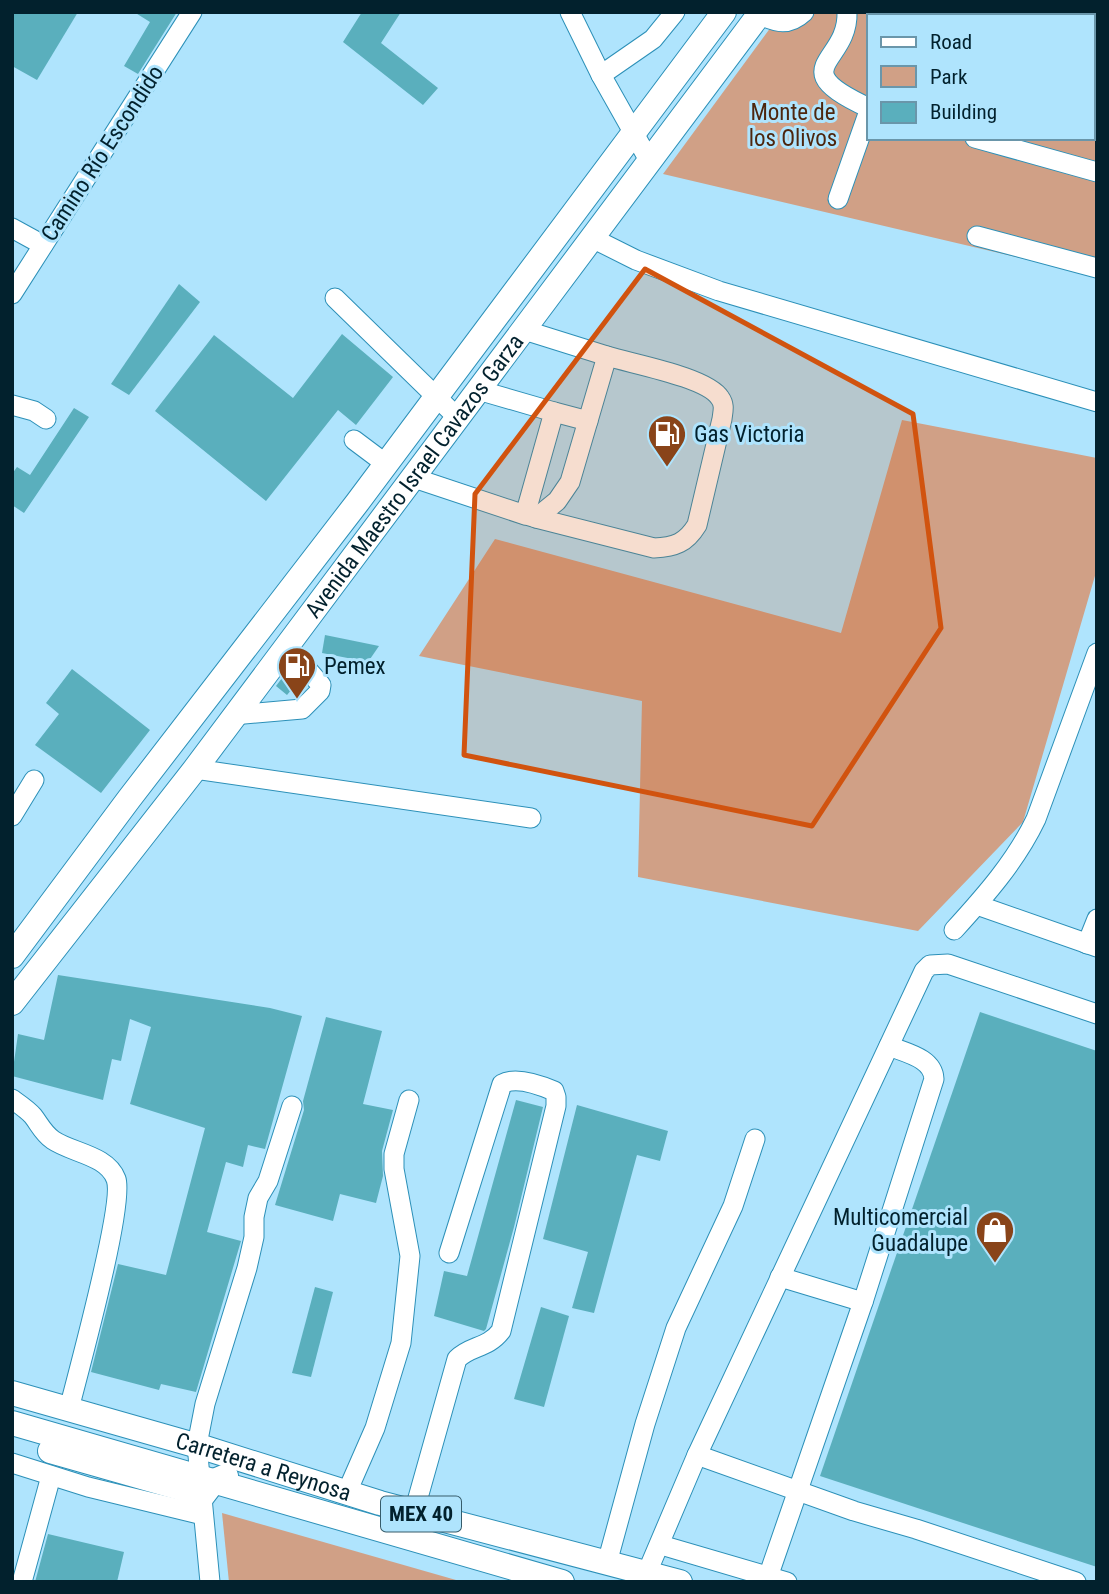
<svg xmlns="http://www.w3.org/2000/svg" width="1109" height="1594" font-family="'Roboto Condensed',sans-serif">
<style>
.green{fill:#d0a086;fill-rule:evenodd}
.building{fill:#5aafbd}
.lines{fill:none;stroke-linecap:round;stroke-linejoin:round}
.minor-casing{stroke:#2c90b8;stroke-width:21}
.major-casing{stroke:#2c90b8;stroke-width:26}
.minor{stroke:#fff;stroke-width:19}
.major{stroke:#fff;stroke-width:24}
.marked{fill:#d1530f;fill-opacity:0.2;stroke:#d1530f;stroke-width:5;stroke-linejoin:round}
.labels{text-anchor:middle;stroke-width:6;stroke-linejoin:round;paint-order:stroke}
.shield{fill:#afe4fd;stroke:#365c6b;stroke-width:2}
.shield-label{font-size:21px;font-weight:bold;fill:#02212d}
.park-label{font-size:23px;fill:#4d260e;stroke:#afe4fd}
.street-label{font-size:23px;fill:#02212d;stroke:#afe4fd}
.poi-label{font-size:23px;fill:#02212d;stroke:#afe4fd;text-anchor:start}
</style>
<rect width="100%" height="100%" fill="#afe4fd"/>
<!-- green -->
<g class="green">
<path d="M782,12H1097V276L663,174ZM869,16H1093V138H869Z"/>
<polygon points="902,420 1097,458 1097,569 1023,822 918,931 638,877 642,701 419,656 495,539 841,633"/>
<polygon points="222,1513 463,1582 229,1582"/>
</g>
<!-- building -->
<g class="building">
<polygon points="12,12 78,12 37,80 12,66"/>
<polygon points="134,12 177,12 138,74 124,66 150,22"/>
<polygon points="362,12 401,12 381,43 438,88 423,105 343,42"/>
<polygon points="179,284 200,302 129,395 111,384"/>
<polygon points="342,334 393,377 356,425 338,410 266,501 155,411 214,335 293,398"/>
<polygon points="74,408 89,417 24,513 12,505 12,474 17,467 30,475"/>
<polygon points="325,635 379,646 368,662 322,653"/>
<polygon points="72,669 150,730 101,793 35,745 59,714 46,703"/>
<polygon points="285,674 296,683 294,686 300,680 307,687 299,694 292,689 287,695 276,686"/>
<polygon points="58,975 270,1008 302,1016 265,1149 248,1145 243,1167 226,1162 207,1232 241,1241 196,1392 161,1384 159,1390 91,1372 118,1264 166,1275 205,1128 130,1104 151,1027 130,1019 121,1061 112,1059 103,1100 12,1076 18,1034 44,1040"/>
<polygon points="980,1012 1097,1051 1097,1567 820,1476"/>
<polygon points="326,1017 382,1031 363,1104 393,1110 382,1151 383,1176 376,1203 340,1194 333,1221 275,1205 304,1110 303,1101"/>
<polygon points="516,1100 543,1107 514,1227 486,1329 484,1331 434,1316 444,1271 467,1276"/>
<polygon points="577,1105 668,1131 660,1161 637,1155 594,1313 572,1308 588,1252 543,1239"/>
<polygon points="315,1287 333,1292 311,1377 292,1373"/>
<polygon points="541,1307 569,1316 544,1407 514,1399"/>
<polygon points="48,1534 124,1552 117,1582 35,1582"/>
</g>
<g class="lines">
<!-- minor casing -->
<g class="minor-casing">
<g id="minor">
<polyline points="570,12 601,75 650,162"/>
<path d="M847,12C849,64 781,67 869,108"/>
<path d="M760,15C777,23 789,26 804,12"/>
<polyline points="977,16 978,12"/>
<polyline points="601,75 653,39 675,12"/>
<polyline points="975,138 1097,172"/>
<polyline points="838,199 869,111"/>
<polyline points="12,228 43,245"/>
<polyline points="977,236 1097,268"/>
<polyline points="594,239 636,260 719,291 1097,402"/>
<polyline points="12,294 192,12"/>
<polyline points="335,298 457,417"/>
<polyline points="524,330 607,356 570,482 557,501 536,518 526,515"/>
<polyline points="12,405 34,411 46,419"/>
<polyline points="554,412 588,421"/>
<polyline points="354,440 386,464"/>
<polyline points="411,477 525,515 554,412 478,390"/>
<path d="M536,518L654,548C675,547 686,543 697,525L722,419C723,411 725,405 720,398C707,377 632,364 607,356"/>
<polyline points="233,715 302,709 320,691 321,685 286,645"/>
<polyline points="195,769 531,818"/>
<polyline points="12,816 34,780"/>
<polyline points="977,905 1097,947"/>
<path d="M954,930C985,896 1016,861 1036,819L1097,653"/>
<polyline points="1087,944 1097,919"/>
<path d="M12,1099C19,1104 28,1110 33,1116C40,1125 43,1133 53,1140C72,1153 107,1155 116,1179C125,1203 78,1373 69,1409"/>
<polyline points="780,1277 863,1302"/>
<polyline points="697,1455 854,1511 916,1529 1076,1582"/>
<polyline points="12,1463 88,1487 203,1515"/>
<polyline points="347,1492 375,1428 401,1343 410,1256 394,1169 394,1154 409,1100"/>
<path d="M414,1512L457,1359C471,1345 487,1349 501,1331L556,1106V1097L554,1091C540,1085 516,1076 502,1084L449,1253"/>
<polyline points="661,1545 787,1582"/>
<polyline points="607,1563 645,1424 676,1328 733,1206 755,1139"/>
<path d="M768,1577L863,1302L934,1079C933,1058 906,1053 889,1046"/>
<polyline points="22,1582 51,1476"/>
<polyline points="210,1582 197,1445 205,1404 247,1268 254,1237 254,1217 258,1198 268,1181 292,1106"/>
<polyline points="643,1582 697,1455 924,971 930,965 948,964 1097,1014"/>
</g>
</g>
<!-- major casing -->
<g class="major-casing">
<g id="major">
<polyline points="12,956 129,799 357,503 724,12"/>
<path id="s1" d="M12,1003L195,769L761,12"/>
<path id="s2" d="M12,1393L205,1448L380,1503L680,1582"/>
<polyline points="12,1423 562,1582"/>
<polyline points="50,1451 187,1490 201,1498 214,1481 226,1476"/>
</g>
</g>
<!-- minor -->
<use href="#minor" class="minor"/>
<!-- major -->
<use href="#major" class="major"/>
</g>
<!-- marked area -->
<path class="marked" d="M645,269L913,414L941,628L812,826L464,755L475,494Z"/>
<!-- icons -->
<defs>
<g id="fuel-pin" transform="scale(2.0125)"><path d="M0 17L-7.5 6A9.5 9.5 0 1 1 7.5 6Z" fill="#894419" stroke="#afe4fd"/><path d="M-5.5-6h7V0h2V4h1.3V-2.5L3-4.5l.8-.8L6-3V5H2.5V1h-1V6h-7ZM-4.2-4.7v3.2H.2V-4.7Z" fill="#fff"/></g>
<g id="shop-pin" transform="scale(2.0125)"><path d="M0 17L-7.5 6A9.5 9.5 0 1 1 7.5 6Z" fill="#894419" stroke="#afe4fd"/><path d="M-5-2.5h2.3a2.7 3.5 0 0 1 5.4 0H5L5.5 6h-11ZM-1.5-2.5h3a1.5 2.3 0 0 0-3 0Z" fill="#fff"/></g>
</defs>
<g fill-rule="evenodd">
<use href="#fuel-pin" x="667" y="434"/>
<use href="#fuel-pin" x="297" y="666"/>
<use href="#shop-pin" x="995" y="1230"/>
</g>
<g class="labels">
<!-- shield labels -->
<rect class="shield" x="381" y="1496.5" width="80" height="35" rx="5"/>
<g class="shield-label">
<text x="421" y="1521">MEX 40</text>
</g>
<!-- park labels -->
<g class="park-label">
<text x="793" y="120">Monte de<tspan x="793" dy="26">los Olivos</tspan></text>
</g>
<!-- street labels -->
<g class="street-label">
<text transform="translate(102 153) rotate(-57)" y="8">Camino Río Escondido</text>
<text dy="8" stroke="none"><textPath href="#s1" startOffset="663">Avenida Maestro Israel Cavazos Garza</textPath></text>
<text dy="8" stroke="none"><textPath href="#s2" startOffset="262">Carretera a Reynosa</textPath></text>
</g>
<!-- poi labels -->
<g class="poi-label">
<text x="694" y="442">Gas Victoria</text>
<text x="324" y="674">Pemex</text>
<text x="968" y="1225" text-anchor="end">Multicomercial<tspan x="968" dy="26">Guadalupe</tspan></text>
</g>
</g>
<!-- border -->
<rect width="1109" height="1594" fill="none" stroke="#02212d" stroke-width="28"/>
<!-- legend -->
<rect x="867" y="14" width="228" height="126" fill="#afe4fd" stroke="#6a96aa" stroke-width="2"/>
<rect x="881" y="37" width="35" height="10" fill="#ffffff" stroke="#6a96aa" stroke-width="2"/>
<text x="930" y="49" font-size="21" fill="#02212d">Road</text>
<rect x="881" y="66" width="35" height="21" fill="#d0a086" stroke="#6a96aa" stroke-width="2"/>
<text x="930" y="84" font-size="21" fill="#02212d">Park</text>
<rect x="881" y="102" width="35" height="21" fill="#5aafbd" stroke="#6a96aa" stroke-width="2"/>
<text x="930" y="119" font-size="21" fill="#02212d">Building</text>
</svg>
